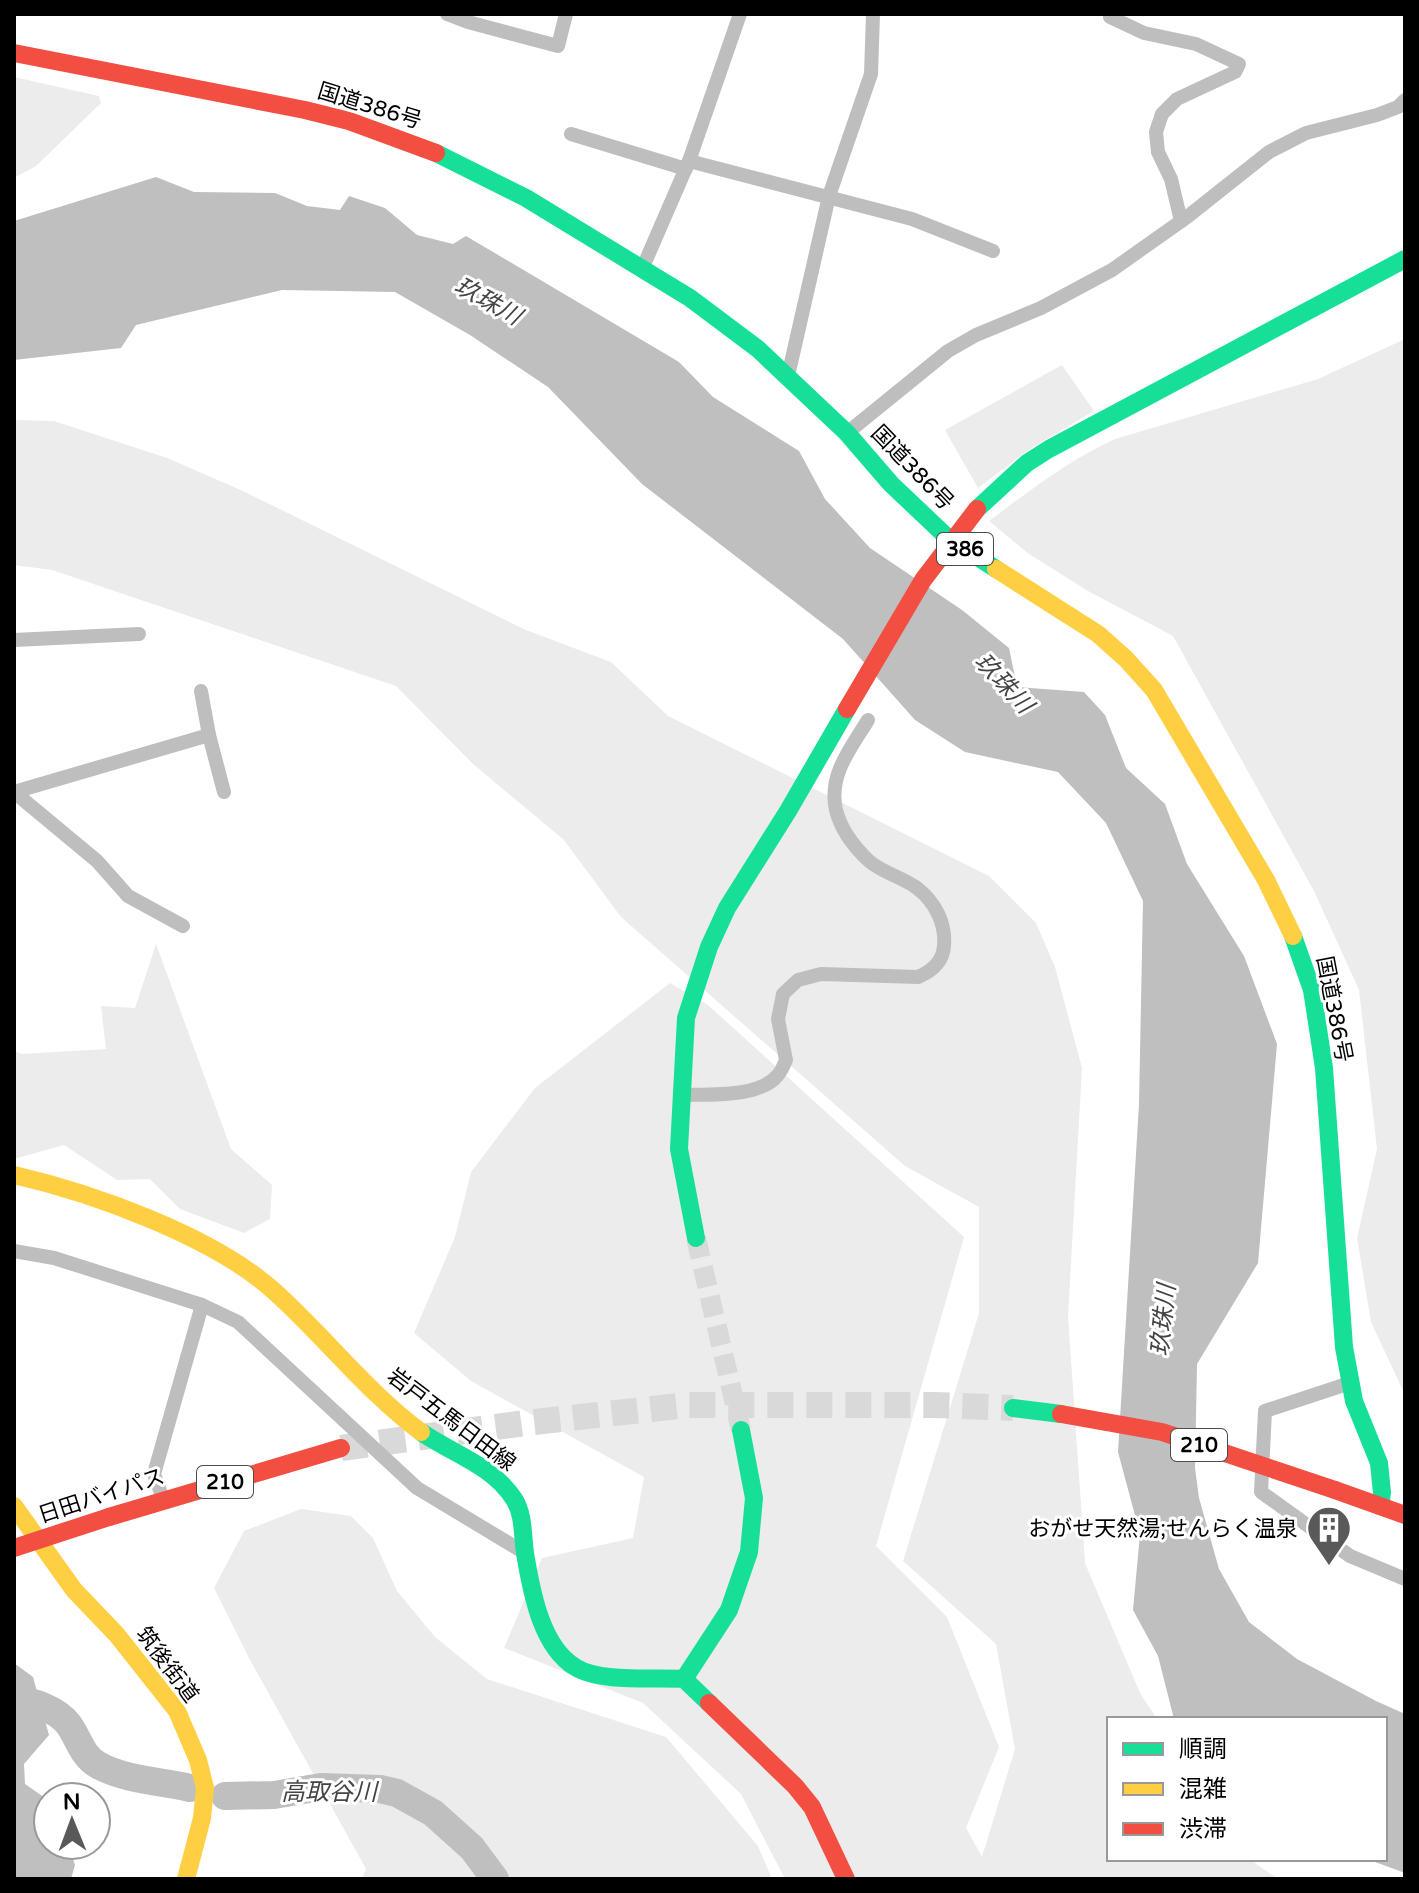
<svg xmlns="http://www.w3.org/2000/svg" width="1419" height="1893" font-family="'Varela Round','Noto Sans JP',sans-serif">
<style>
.green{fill:#ececec}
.water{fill:#bfbfbf}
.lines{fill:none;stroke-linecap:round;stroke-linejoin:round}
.river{stroke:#bfbfbf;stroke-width:28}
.secondary-tunnel{stroke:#d9d9d9;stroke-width:20;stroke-dasharray:20 10;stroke-linecap:butt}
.highway-tunnel{stroke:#d9d9d9;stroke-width:26;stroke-dasharray:26 13;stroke-linecap:butt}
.street{stroke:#bebebe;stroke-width:14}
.fast{stroke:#16e098;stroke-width:18}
.slow{stroke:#ffcf43;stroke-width:18}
.jam{stroke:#f24e42;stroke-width:18}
.jam-bridge{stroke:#f24e42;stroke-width:18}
.labels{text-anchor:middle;stroke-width:6;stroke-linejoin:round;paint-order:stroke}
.shield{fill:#fff;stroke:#4c4c4c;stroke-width:2}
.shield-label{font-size:20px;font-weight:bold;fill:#000}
.street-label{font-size:22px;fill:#000;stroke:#fff}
.poi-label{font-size:22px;fill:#000;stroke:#fff;text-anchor:end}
.water-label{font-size:24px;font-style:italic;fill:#444;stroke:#fff}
</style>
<rect width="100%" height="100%" fill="#fff"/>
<!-- green -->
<g class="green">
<polygon points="14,77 99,96 101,103 36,166 14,178"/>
<path d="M1405,339V1395L1371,1322L1357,1238L1377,1149L1359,990L1314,891L1173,636L1088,591L1029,554L989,521C1029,491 1069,460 1115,439L1318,379Z"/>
<polygon points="1062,365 1094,411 1031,448 978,488 945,430"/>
<polygon points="14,420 54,421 167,458 243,491 526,630 611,662 668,716 989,876 1036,923 1055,967 1082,1068 1068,1316 1085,1563 1140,1693 1157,1719 1109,1719 1109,1859 1249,1859 1278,1879 785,1879 741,1794 643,1703 504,1648 542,1558 633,1538 644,1477 471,1381 414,1333 455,1237 471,1172 535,1088 670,983 708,1005 964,1237 876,1546 947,1617 999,1747 966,1828 982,1857 1015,1749 996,1644 903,1561 979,1313 979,1207 905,1166 621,917 564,840 473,764 396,686 52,570 14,565"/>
<polygon points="156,944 231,1149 272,1185 270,1219 244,1233 180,1209 150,1179 117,1180 64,1145 14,1159 14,1051 22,1054 106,1049 101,1006 135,1008"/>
<polygon points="301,1509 351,1516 373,1538 397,1591 435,1637 487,1679 666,1737 758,1846 772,1879 362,1879 366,1869 249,1658 214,1588 244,1531"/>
</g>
<!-- water -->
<g class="water">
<polygon points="156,177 194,192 275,193 307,206 340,210 349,196 385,208 417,235 453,244 466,236 679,362 713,397 799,451 825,499 870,548 962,610 1009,648 1017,687 1084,692 1105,715 1126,768 1165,804 1187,864 1244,956 1277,1044 1258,1263 1197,1364 1195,1468 1199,1498 1219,1569 1249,1622 1297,1659 1376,1701 1405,1714 1405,1873 1367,1859 1385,1859 1385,1719 1174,1719 1158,1656 1133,1610 1140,1534 1118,1452 1139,1104 1143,901 1106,823 1058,772 965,752 915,720 843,639 642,484 548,387 470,335 395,292 282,290 136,325 121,348 14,360 14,221"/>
<polygon points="14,1663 33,1677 49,1735 24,1764 25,1784 48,1800 48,1845 68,1845 75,1865 71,1879 14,1879"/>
</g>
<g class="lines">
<!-- river -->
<g class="river">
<path d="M14,1700C32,1700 58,1710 69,1725C79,1739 82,1756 98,1765C125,1780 160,1781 190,1788"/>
<polyline points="225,1796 274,1795 321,1787 380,1789 397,1793 433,1813 472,1848 495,1879"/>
</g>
<!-- secondary-tunnel -->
<polyline class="secondary-tunnel" points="696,1238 741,1430"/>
<!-- highway-tunnel -->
<polyline class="highway-tunnel" points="341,1448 525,1423 688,1405 933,1405 1013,1408"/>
<!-- street -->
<g class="street">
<polyline points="447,14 468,22 558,46 566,14"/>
<polyline points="1110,17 1144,33 1196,44 1239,64 1235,72 1177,99 1162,114 1156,132 1158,152 1171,179 1181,221"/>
<polyline points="571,134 686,169"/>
<polyline points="689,161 912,219 993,251"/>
<polyline points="643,267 689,161 740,14"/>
<polyline points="788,376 829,196 871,74 873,14"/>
<polyline points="847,433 948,351 976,335 1041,308 1112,270 1187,217 1269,152 1306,133 1377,115 1398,107 1405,100"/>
<polyline points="14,640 139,634"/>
<polyline points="201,691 209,735 224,792"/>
<polyline points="14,792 97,861 128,896 183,926"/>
<polyline points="14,792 209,735"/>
<path d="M680,1095C707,1094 759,1098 777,1076C781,1072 784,1065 786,1060L778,1019L783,994L798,980L821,974L918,977C932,971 943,962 944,946C946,923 935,902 917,888C902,877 883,873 869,861C854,847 841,830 836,810C828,775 851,748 868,720"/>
<polyline points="14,1251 54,1258 202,1305 238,1322 417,1488 525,1553"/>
<polyline points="1350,1383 1265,1411 1261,1492 1350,1556 1405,1579"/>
<polyline points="163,1499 154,1474 202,1305"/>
</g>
<!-- fast -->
<g class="fast">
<polyline points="436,153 526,198 690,298 758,349 847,433 891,484 948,538 996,569"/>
<polyline points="977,509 1027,463 1049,449 1405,259"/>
<polyline points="1293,936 1312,990 1324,1068 1344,1347 1354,1401 1379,1463 1382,1493 1380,1506"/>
<polyline points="696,1238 679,1149 686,1018 709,947 727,908 788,811 847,709"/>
<polyline points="1013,1408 1061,1414"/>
<path d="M421,1432C453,1454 492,1465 514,1499C525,1516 522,1540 526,1559C532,1594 542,1647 575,1667C600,1683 655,1677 684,1679L709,1703"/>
<polyline points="684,1679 729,1610 749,1552 754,1498 741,1430"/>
</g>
<!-- slow -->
<g class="slow">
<polyline points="996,569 1098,634 1126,659 1154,690 1266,880 1293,936"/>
<path d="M14,1175C93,1193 215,1237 275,1292C325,1337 367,1392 421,1432"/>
<polyline points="14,1506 74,1590 117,1635 177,1711 198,1760 205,1788 202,1818 186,1879"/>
</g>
<!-- jam -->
<g class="jam">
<polyline points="14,53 305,110 349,121 436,153"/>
<polyline points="1335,1490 1405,1515"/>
<polyline points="109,1517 341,1448"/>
<polyline points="709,1703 795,1786 812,1807 846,1879"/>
</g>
<!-- jam-bridge -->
<g class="jam-bridge">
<polyline points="847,709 923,580 977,509"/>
<polyline points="1061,1414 1162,1432 1335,1490"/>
<polyline points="14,1548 109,1517"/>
</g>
</g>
<!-- icons -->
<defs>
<g id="building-pin" transform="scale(2.3)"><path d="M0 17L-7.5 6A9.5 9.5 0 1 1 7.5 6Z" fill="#595959" stroke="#fff"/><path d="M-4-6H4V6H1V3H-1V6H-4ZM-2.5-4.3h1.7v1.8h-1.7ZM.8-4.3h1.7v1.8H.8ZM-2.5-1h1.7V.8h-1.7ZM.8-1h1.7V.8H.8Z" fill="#fff"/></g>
</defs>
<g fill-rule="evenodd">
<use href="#building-pin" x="1329" y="1528"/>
</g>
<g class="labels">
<!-- shield labels -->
<g class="shield">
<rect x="937" y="533" width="56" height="32" rx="6"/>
<rect x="1171" y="1429" width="56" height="32" rx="6"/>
<rect x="197" y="1466" width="56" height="32" rx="6"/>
</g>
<g class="shield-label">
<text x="965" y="556">386</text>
<text x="1199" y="1452">210</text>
<text x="225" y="1489">210</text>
</g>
<!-- street labels -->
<g class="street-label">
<text transform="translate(370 105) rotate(17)" y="8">国道386号</text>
<text transform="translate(913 467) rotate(46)" y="8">国道386号</text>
<text transform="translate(1335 1009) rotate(79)" y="8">国道386号</text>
<text transform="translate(452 1419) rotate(37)" y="8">岩戸五馬日田線</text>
<text transform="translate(101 1495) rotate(-18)" y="8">日田バイパス</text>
<text transform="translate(168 1664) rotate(53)" y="8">筑後街道</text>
</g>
<!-- poi labels -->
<g class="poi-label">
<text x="1298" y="1536">おがせ天然湯;せんらく温泉</text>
</g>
<!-- water labels -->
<g class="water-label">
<text transform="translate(488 301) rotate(29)" y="8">玖珠川</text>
<text transform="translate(1004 683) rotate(47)" y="8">玖珠川</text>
<text transform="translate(1163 1320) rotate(-84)" y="8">玖珠川</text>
<text x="329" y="1800">高取谷川</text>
</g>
</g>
<!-- border -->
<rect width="1419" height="1893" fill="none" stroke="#000000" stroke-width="32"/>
<!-- legend -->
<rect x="1107" y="1717" width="280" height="144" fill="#ffffff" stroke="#999999" stroke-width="2"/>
<rect x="1123" y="1743" width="40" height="12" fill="#16e098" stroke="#999999" stroke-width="2"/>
<text x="1179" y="1757" font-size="24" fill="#000000">順調</text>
<rect x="1123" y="1783" width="40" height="12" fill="#ffcf43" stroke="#999999" stroke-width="2"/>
<text x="1179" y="1797" font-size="24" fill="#000000">混雑</text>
<rect x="1123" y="1823" width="40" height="12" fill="#f24e42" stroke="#999999" stroke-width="2"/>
<text x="1179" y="1837" font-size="24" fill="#000000">渋滞</text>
<!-- north arrow -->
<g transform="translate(72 1821) rotate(359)"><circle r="38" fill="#ffffff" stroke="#999999" stroke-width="2"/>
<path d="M0-6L14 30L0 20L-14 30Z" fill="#595959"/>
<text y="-12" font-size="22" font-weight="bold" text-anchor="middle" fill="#000000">N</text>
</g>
</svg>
